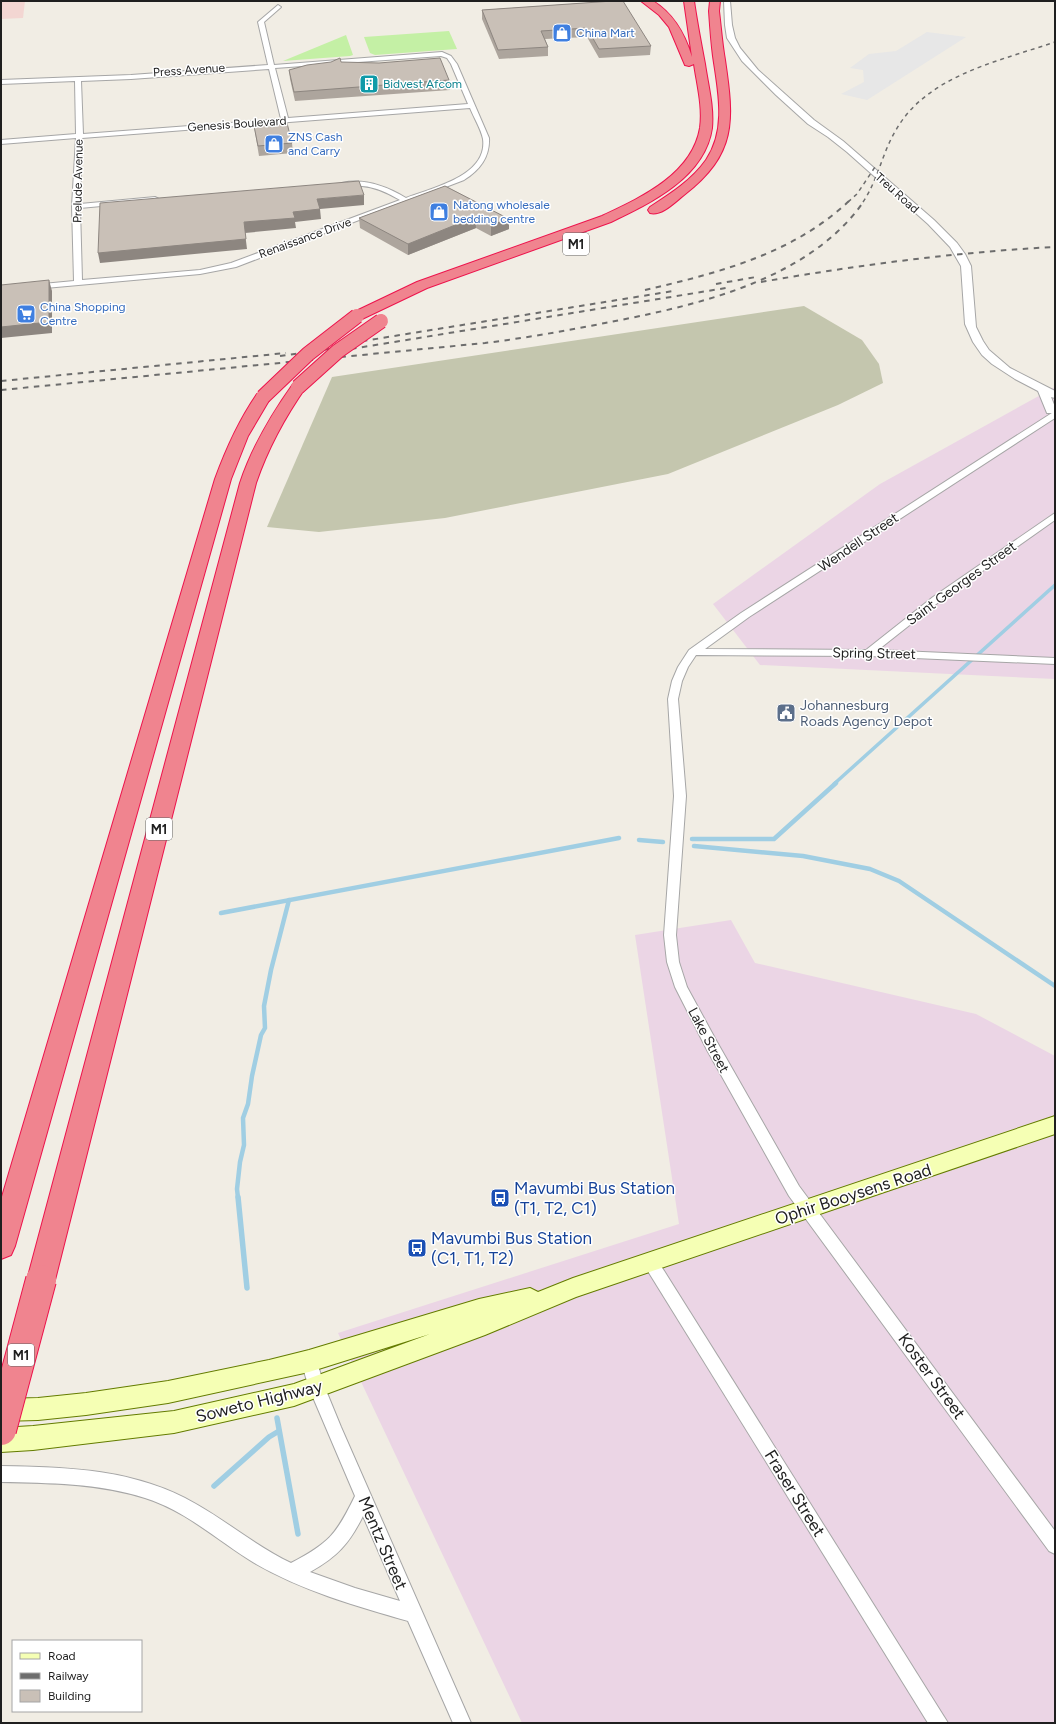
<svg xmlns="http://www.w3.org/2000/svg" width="1056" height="1724" font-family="Figtree,sans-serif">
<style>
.commercial{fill:#f3d6d2}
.industrial{fill:#ebd5e5}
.construction{fill:#c4c6ae}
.grass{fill:#c4f0a5}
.parking{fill:#e7e7e7}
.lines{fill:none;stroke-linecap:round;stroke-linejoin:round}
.stream-far2{stroke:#a0cee3;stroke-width:3.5}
.stream-far1{stroke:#a0cee3;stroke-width:4.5}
.stream{stroke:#a0cee3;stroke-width:5.5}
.minor-casing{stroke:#a6a6a6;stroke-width:2}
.tertiary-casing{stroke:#a6a6a6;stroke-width:2}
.secondary-casing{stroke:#647c00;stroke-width:2}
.motorway-casing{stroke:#ed134c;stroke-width:2}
.minor{fill:#fff;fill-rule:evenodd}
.tertiary{fill:#fff;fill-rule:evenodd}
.secondary{fill:#f5ffb4;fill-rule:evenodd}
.motorway{fill:#f0848f;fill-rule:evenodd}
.rail-far1{stroke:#6d6d6d;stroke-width:1.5;stroke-dasharray:4 4;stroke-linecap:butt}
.rail{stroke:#6d6d6d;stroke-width:2;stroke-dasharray:5.5 5.5;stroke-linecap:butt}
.motorway-bridge-far1-casing{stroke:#ed134c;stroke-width:16;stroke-linecap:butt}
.motorway-bridge-casing{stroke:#ed134c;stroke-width:32;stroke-linecap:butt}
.motorway-bridge-far1{stroke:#f0848f;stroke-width:14}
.motorway-bridge{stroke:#f0848f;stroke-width:30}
.wall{fill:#ada59d}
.shaded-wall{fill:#8d8680}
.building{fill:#c9c0b7;stroke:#8d8680}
.labels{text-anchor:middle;stroke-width:3;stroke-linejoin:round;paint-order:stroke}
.far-shop-label{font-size:12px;fill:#366cbe;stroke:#fff;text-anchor:start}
.far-street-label{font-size:12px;fill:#1f1f1f;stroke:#fff}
.far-culture-label{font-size:12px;fill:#0d838f;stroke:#fff;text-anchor:start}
.shield{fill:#fff;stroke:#626262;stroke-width:1}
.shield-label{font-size:13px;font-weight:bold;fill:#1f1f1f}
.street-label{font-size:14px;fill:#1f1f1f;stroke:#fff}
.service-label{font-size:14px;fill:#4e5e75;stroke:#fff;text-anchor:start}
.near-transit-label{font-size:17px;fill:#164399;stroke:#fff;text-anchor:start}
.near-street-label{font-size:17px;fill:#1f1f1f;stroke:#fff}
</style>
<rect width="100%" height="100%" fill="#f1ede4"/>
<!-- commercial -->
<polygon class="commercial" points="1,1 25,1 23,18 1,19"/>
<!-- industrial -->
<g class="industrial">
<polygon points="1055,387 1055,679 760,665 713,604 880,484"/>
<polygon points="731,920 755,963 976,1014 1055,1056 1055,1723 522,1723 338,1333 679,1224 635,935"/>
</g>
<!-- construction -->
<polygon class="construction" points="804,306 862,340 879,364 883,383 838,405 668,474 445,518 319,532 267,527 332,377"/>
<!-- grass -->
<g class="grass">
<polygon points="449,31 457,49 375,55 370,53 364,37"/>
<polygon points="346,35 353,55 350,56 283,61"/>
</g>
<!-- parking -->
<polygon class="parking" points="927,32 966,37 867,100 841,94 864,82 863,70 850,68 869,54 896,51"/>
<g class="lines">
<!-- stream-far2 -->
<polyline class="stream-far2" points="834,784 1055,585"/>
<!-- stream-far1 -->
<g class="stream-far1">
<polyline points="692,839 774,839 836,783"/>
<polyline points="639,840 663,842"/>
<polyline points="694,846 803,856 870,869 899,881 1055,986"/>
<polyline points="221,913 619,838"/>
<polyline points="238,1198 237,1189 240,1162 244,1145 243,1118 248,1104 252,1076 261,1035 265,1028 264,1006 271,970 289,900"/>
</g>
<!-- stream -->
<g class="stream">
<polyline points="238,1197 247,1288"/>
<polyline points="277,1418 298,1534"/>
<polyline points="214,1486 269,1437 279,1431"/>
</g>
<!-- minor casing -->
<g class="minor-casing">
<g id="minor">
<path d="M278,5L281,7L280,8L264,22L274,65L442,52L451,56L457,64L489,138C490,157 480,170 464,180L236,267L200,274L1,292V288L74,281L72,206L76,138L1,144V140L76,134L75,81L1,84V80L131,75L268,65L258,22ZM441,56L447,58L451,64L468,104L288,118L275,68ZM269,69L281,119L83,134L81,81L131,79ZM470,108C474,118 481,129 483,139C488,176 432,188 406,198C386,186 365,178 342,183L341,184C346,188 355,185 362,186C376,187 388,193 400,200L231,263L200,270L82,280L80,208L155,201L159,199L155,197L80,204L82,138Z"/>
<polygon points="1055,411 1055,418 749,617 705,649 866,650 933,597 1055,513 1055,520 940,601 878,650 1055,658 1055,664 868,656 696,655 688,667 682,681 678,699 686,796 676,935 679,962 687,987 717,1042 799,1186 1055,1531 1055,1554 1049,1551 789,1196 707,1050 675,987 667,962 664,935 674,796 668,699 672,681 678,667 689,650 741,613"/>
<polygon points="651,1256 656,1258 948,1723 928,1723 646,1268 644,1263 646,1258"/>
<path d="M309,1353L315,1356L325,1388L341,1427L471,1723H453L408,1621C356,1606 303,1591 256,1564C219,1542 187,1511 145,1498C98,1483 49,1483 1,1482V1466C68,1467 136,1469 196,1504C228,1522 257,1547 291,1563C329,1543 336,1535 355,1496L309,1388L301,1361L303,1356ZM363,1516L400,1601L355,1588L310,1572C337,1557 349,1544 363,1516Z"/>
</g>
</g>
<!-- tertiary casing -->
<g class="tertiary-casing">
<polygon id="tertiary" points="724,1 730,1 732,25 735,38 740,48 758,70 814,120 843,141 934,220 957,243 965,254 971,266 976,327 983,341 989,350 1010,368 1055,391 1055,398 1051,397 1055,407 1055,413 1047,413 1038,391 1015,379 992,364 982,355 973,342 965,324 961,266 950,247 928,224 847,152 828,137 808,124 776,95 742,61 727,38 725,25"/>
</g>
<!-- secondary casing -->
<g class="secondary-casing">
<polygon id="secondary" points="1055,1116 1055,1134 576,1297 485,1335 294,1406 174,1433 33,1450 1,1452 1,1428 33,1426 174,1411 294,1384 430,1334 309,1372 168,1403 86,1415 38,1420 1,1421 1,1399 38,1398 86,1393 168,1381 269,1360 309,1350 479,1299 530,1288 538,1292 573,1278"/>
</g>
<!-- motorway casing -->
<g class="motorway-casing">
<g id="motorway">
<path d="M641,1H653C674,14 685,34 692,57L684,1H694C697,22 701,43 705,64C708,85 714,106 712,128C705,177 651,203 611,222L427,288L362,319L357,320L352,319L350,316L352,313L417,282L602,216C640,198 692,175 700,128C703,107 697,85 694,64L689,66L685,65L669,27L659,15Z"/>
<path d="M710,1H720L719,11C721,27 722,43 725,60C734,121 737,154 684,195C675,202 662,216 650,213L648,210L650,207C670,194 692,180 706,160C727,129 718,91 713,56C711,41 710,26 709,11Z"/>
<path d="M298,382L303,384L306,387C285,417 268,448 256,483L55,1280L51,1289L41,1293L31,1289L27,1280L240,483C252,447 271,415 293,384Z"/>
<path d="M263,392L269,394L271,397L248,436L231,479L15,1246L11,1255L1,1259V1200L215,479C226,449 239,420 257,394Z"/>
</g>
</g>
<!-- minor -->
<use href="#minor" class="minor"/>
<!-- tertiary -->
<use href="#tertiary" class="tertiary"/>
<!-- secondary -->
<use href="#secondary" class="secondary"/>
<!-- motorway -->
<use href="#motorway" class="motorway"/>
<!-- rail-far1 -->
<g class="rail-far1">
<polyline points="848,202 857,194 875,167"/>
<path d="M863,202C878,180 882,153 896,130C927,75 1000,61 1055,42"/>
</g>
<!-- rail -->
<g class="rail">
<path d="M761,282C859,265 956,252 1055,247"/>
<polyline points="716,284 756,277"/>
<path d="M645,290C718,273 793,254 849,201"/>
<polyline points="351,343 673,291"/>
<polyline points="351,349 726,288"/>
<polyline points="280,356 357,345"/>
<polyline points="1,381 286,353"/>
<path d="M1,390L485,343C525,338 565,331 605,323C694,306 809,281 864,201"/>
</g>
<!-- motorway-bridge-far1 casing -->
<g class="motorway-bridge-far1-casing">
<g id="motorway-bridge-far1">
<polyline points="298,387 338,351 381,321"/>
<polyline points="263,397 308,354 357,316"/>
</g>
</g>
<!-- motorway-bridge casing -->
<g class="motorway-bridge-casing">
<polyline id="motorway-bridge" points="1,1430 41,1280"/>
</g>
<!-- motorway-bridge-far1 -->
<use href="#motorway-bridge-far1" class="motorway-bridge-far1"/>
<!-- motorway-bridge -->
<use href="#motorway-bridge" class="motorway-bridge"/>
</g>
<!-- wall -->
<g class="wall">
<polygon points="613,1 651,46 650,55 599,58 587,37 545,39 548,47 548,56 499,59 482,19 482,10"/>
<polygon points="341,62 449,80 450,90 295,101 290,79 289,70"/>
<polygon points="254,126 292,143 293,153 259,156"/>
<polygon points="445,186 509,219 509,229 491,236 476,228 408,255 360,228 359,218"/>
</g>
<!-- shaded-wall -->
<g class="shaded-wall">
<polygon points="364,195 364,205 320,209 321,219 295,222 296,228 245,233 247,249 100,263 98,253 293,212 317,199"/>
<polygon points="475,217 476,228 408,255 408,244"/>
<polygon points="509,219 509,229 491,236 491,225"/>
<polygon points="49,280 52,291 52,333 1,338 1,327"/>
</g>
<!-- building -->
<g class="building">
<polygon points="613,1 623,1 651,46 599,49 587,28 541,31 548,47 498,50 482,10"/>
<polygon points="340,58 341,62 379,63 440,58 449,80 294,92 289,70 307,65 331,62"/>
<polygon points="287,123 292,143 258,146 254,126"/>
<polygon points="359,181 364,195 317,199 320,209 293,212 295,218 244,222 246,239 98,253 100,203"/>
<polygon points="445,186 509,219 491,225 475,217 408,244 359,218"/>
<polygon points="49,280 49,322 1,327 1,285"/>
</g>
<!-- icons -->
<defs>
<g id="shop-square" transform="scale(1)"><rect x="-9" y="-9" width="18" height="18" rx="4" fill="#3f7fe0" stroke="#fff"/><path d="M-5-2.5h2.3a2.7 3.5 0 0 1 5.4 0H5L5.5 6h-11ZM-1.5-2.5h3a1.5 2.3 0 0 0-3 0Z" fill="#fff"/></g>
<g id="building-square" transform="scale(1)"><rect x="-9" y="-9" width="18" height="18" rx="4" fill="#0f9aa8" stroke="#fff"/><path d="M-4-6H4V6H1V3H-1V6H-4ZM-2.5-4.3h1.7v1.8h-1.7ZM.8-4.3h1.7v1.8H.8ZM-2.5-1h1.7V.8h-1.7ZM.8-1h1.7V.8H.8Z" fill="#fff"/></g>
<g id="supermarket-square" transform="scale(1)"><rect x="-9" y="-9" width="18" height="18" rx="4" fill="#3f7fe0" stroke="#fff"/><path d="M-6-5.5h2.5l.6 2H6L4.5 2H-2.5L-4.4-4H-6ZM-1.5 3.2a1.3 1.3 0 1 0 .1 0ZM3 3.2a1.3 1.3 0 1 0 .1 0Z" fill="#fff"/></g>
<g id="civic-square" transform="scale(1)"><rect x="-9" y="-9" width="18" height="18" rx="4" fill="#5c6f8a" stroke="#fff"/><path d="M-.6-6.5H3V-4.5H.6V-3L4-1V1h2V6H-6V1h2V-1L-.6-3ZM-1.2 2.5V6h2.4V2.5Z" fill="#fff"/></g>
<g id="bus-square" transform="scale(1)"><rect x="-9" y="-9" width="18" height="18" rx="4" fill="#1a4fb4" stroke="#fff"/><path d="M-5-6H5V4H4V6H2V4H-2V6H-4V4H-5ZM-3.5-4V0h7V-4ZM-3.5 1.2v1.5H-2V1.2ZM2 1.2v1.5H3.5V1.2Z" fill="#fff"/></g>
</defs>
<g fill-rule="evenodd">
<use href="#shop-square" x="562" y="33"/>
<use href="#building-square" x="369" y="84"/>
<use href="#shop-square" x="274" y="144"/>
<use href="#shop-square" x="439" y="212"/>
<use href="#supermarket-square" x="26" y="314"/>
<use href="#civic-square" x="786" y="713"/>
<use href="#bus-square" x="500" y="1198"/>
<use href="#bus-square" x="417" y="1248"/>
</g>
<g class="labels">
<!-- far-shop labels -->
<g class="far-shop-label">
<text x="576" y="37">China Mart</text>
<text x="288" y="141">ZNS Cash<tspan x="288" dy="14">and Carry</tspan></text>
<text x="453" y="209">Natong wholesale<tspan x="453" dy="14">bedding centre</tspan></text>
<text x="40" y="311">China Shopping<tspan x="40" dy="14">Centre</tspan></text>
</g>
<!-- far-street labels -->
<g class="far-street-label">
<text transform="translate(189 70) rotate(-4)" y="4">Press Avenue</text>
<text transform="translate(237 124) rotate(-4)" y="4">Genesis Boulevard</text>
<text transform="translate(78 181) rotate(-89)" y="4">Prelude Avenue</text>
<text transform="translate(897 193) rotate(42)" y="4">Treu Road</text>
<text transform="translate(305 238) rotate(-20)" y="4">Renaissance Drive</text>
</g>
<!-- far-culture labels -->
<g class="far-culture-label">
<text x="383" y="88">Bidvest Afcom</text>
</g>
<!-- shield labels -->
<g class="shield">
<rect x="563" y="233" width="26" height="22" rx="3"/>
<rect x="146" y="818" width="26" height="22" rx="3"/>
<rect x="8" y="1344" width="26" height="22" rx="3"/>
</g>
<g class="shield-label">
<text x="576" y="249">M1</text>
<text x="159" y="834">M1</text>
<text x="21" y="1360">M1</text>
</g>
<!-- street labels -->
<g class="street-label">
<text transform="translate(858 542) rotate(-34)" y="5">Wendell Street</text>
<text transform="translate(961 583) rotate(-36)" y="5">Saint Georges Street</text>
<text transform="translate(874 653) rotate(1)" y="5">Spring Street</text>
<text transform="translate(709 1040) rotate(62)" y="5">Lake Street</text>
</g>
<!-- service labels -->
<g class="service-label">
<text x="800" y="710">Johannesburg<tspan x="800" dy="16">Roads Agency Depot</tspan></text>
</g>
<!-- near-transit labels -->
<g class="near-transit-label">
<text x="514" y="1194">Mavumbi Bus Station<tspan x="514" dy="20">(T1, T2, C1)</tspan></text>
<text x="431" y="1244">Mavumbi Bus Station<tspan x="431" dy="20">(C1, T1, T2)</tspan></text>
</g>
<!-- near-street labels -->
<g class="near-street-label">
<text transform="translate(853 1194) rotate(-18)" y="6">Ophir Booysens Road</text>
<text transform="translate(932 1376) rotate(54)" y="6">Koster Street</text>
<text transform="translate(259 1401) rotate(-14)" y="6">Soweto Highway</text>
<text transform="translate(795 1493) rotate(58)" y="6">Fraser Street</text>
<text transform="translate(383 1543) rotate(67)" y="6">Mentz Street</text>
</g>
</g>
<!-- border -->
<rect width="1056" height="1724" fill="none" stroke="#1f1f1f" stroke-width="4"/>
<!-- legend -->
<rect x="12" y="1640" width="130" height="72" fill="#ffffff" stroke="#a5a5a5"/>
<rect x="20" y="1653" width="20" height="6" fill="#f5ffb4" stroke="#a5a5a5"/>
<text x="48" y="1660" font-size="12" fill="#1f1f1f">Road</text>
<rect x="20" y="1673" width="20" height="6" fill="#6d6d6d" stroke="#a5a5a5"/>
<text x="48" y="1680" font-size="12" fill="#1f1f1f">Railway</text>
<rect x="20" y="1690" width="20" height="12" fill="#c9c0b7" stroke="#a5a5a5"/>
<text x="48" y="1700" font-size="12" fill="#1f1f1f">Building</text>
</svg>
